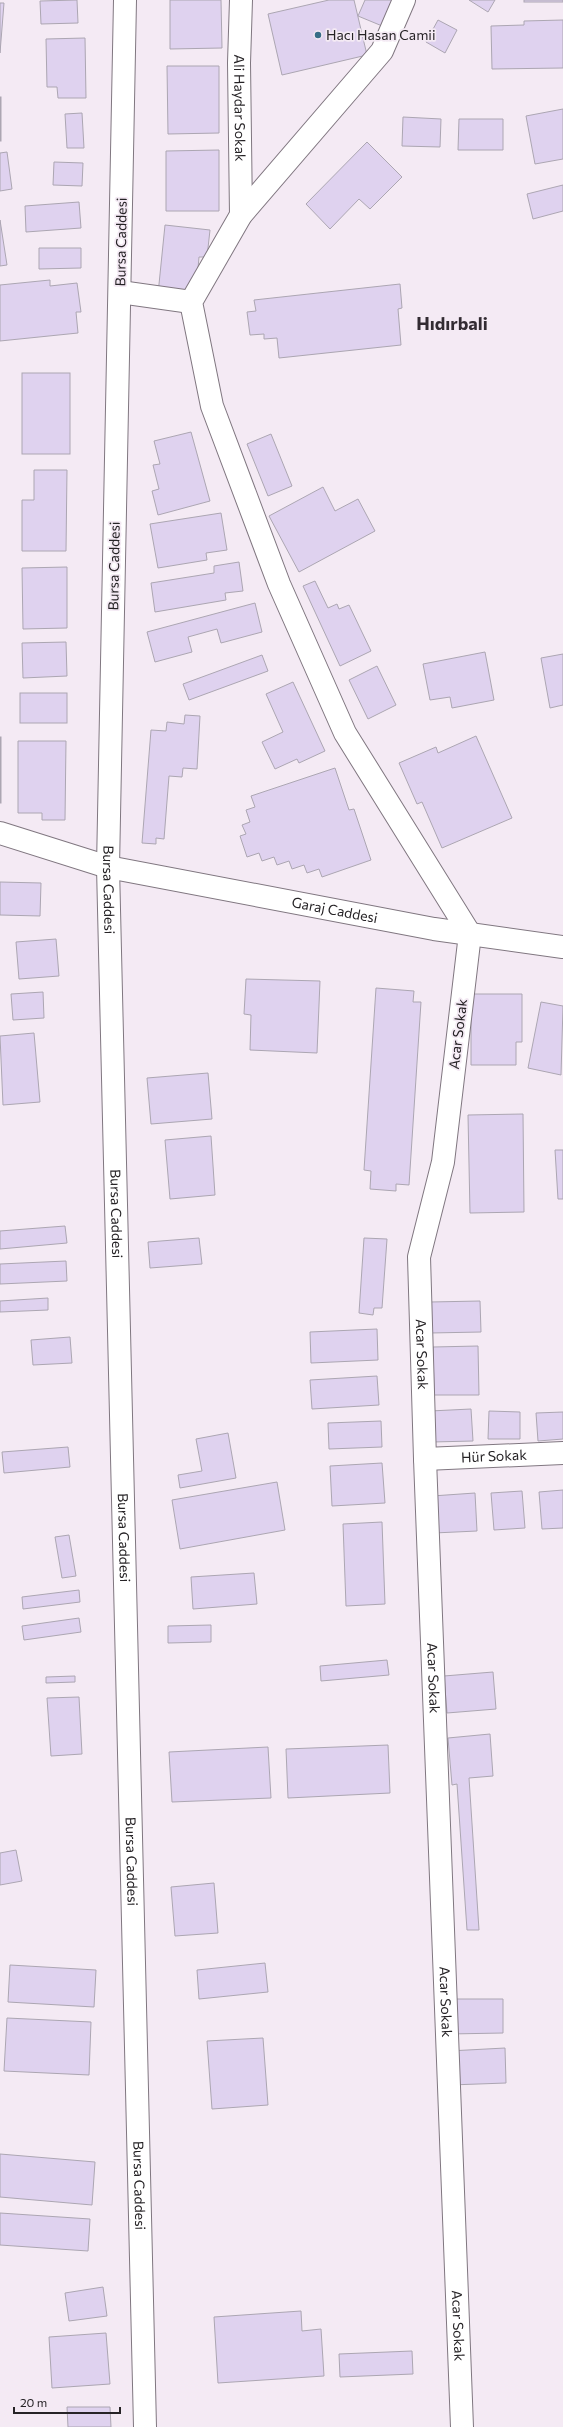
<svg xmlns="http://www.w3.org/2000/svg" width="563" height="2427" font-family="Commissioner,sans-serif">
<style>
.building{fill:#dfd2ef;stroke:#aca6b2}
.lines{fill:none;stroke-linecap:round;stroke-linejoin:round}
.street-casing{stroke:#807780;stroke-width:24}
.secondary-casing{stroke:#807780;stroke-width:24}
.primary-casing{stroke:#807780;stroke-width:24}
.street{stroke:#fff;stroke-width:22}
.secondary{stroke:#fff;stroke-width:22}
.primary{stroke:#fff;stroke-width:22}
.poi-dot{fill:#366d87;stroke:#f4eaf4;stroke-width:1.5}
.labels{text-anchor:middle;stroke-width:3.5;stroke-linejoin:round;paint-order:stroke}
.poi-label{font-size:14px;fill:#262326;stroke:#f4eaf4;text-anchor:start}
.street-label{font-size:14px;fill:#262326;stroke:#f4eaf4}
.district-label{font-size:18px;font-weight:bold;fill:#322b32;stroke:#f4eaf4}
</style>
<rect width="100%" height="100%" fill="#f4eaf4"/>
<!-- building -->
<g class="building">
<polygon points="77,0 78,23 41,24 40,1"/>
<polygon points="170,0 221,0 222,48 170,49"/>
<polygon points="329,0 354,0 367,55 282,75 268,14"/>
<polygon points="365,0 400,0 387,28 358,16"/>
<polygon points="469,0 495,0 488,12"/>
<rect x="524" y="0" width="39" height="2"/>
<polygon points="0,3 4,3 0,53"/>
<polygon points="438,20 457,30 445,53 426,42"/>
<polygon points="563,20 563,68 492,69 491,26 524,25 524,21"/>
<polygon points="85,38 86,98 58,98 57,87 47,87 46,39"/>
<polygon points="167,66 219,66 219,133 168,134"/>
<rect x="0" y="97" width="1" height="44"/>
<polygon points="563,109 563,159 535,164 526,116"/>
<polygon points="82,113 84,148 67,148 65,114"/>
<polygon points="403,117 441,119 440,147 402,146"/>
<polygon points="459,119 503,119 503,150 458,150"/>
<polygon points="367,142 402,177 370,209 359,199 330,229 306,204"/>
<polygon points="219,150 219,211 166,211 166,151"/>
<polygon points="7,152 12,189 0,191 0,153"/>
<polygon points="54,162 83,163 82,186 53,185"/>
<polygon points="563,185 563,211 533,219 527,194"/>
<polygon points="79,202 81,228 26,232 25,206"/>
<polygon points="0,220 7,265 0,266"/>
<polygon points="165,225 210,230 207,257 199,257 196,291 185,297 158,294"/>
<polygon points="39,248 81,248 81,268 39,269"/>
<polygon points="50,280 50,286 77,283 81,312 76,312 78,333 0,341 0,285"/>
<polygon points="400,284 402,308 398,309 401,345 279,358 277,338 264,339 264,334 250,335 247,312 256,311 254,300"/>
<rect x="22" y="373" width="48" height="81"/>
<polygon points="191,432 210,501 158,515 152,491 159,489 153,465 160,464 154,441"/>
<polygon points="271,434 292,486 268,496 247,444"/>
<polygon points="34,470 67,470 66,551 22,551 22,500 34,500"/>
<polygon points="323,487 335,511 358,499 375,531 299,572 269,516"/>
<polygon points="221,513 227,550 206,553 207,560 158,568 150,524"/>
<polygon points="239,562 243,591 225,593 226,600 155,612 151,583 214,573 214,566"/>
<polygon points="67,567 67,628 23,629 22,568"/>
<polygon points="315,581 328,608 337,604 339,609 349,605 371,651 340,666 303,586"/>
<polygon points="255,603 262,632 221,643 217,629 188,637 192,652 155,662 147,632"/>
<polygon points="66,642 67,676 23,678 22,643"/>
<polygon points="485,652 494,700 452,708 450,697 430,700 423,664"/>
<polygon points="563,654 563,705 550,708 541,658"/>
<polygon points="262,655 268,671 189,700 183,684"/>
<polygon points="377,666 396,705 368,719 349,680"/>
<polygon points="293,682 325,751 299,763 297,759 275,769 262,742 283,732 266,694"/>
<rect x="20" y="693" width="47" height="30"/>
<polygon points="185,715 200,716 197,769 183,768 182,777 169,776 164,839 156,838 156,844 142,843 151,730 166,731 167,722 184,724"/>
<polygon points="476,736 512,818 442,848 422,802 417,804 399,763 436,747 438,753"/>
<rect x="0" y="737" width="1" height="66"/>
<polygon points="18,741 66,741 65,820 42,820 42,813 18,813"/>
<polygon points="335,768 349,810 354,809 371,860 322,877 319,869 307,873 304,865 292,869 289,861 277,865 274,857 262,861 259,853 247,857 240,836 246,834 242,825 250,822 246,810 255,807 251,796"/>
<polygon points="0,882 41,883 40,916 0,915"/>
<polygon points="56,939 59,976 19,979 16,942"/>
<polygon points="246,979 320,981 317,1053 250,1050 251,1015 244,1014"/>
<polygon points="376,988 414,991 413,1002 421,1002 409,1185 396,1184 396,1191 370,1189 371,1171 364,1170"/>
<polygon points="43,992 44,1018 13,1020 11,994"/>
<polygon points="471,994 522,994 522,1042 516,1042 516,1065 471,1065"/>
<polygon points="541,1002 563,1006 561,1075 528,1068"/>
<polygon points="34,1033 40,1102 3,1105 0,1036"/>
<polygon points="208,1073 212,1119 151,1124 147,1078"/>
<polygon points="523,1114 524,1212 470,1213 468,1115"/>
<polygon points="211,1136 215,1195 170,1199 165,1140"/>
<polygon points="555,1150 563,1150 563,1199 558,1199"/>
<polygon points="65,1226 67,1243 0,1249 0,1231"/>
<polygon points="199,1238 202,1264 150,1268 148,1242"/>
<polygon points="364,1238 387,1239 382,1308 374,1308 373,1315 359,1313"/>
<polygon points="66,1261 67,1281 0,1284 0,1264"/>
<polygon points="48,1298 48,1310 0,1312 0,1301"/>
<polygon points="480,1301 481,1332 430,1333 430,1302"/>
<polygon points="377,1329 378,1360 311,1363 310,1332"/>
<polygon points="70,1337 72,1363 33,1365 31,1340"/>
<polygon points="478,1346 479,1395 434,1395 433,1347"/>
<polygon points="377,1376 379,1405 312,1409 310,1380"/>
<polygon points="471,1409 473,1441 432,1442 430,1411"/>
<polygon points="489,1411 520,1412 520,1439 488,1439"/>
<polygon points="563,1412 563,1439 538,1441 536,1413"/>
<polygon points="381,1421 382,1447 329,1449 328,1423"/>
<polygon points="228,1433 236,1478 180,1488 178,1475 202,1471 196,1439"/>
<polygon points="68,1447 70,1467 4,1473 2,1452"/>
<polygon points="382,1463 385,1503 332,1506 330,1466"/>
<polygon points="277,1482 285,1530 180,1549 172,1500"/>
<polygon points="563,1490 563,1528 542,1529 539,1492"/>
<polygon points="522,1491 525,1528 494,1530 491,1493"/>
<polygon points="475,1493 477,1531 434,1533 432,1496"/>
<polygon points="382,1522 385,1604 346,1606 343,1524"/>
<polygon points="69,1535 76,1576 62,1578 55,1537"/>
<polygon points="254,1573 257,1604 193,1609 191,1577"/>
<polygon points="79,1590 80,1602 23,1609 22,1597"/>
<polygon points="79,1618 81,1632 24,1640 22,1626"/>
<polygon points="211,1625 211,1642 168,1643 168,1626"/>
<polygon points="387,1660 389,1675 321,1681 320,1666"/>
<polygon points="493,1672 496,1709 447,1713 444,1676"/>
<polygon points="75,1676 75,1682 46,1683 46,1677"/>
<polygon points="79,1697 82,1754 51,1756 47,1698"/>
<polygon points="490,1734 493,1776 469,1778 479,1930 467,1930 457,1784 452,1785 448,1738"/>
<polygon points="388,1745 390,1793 288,1798 286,1749"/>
<polygon points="268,1747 271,1798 172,1802 169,1752"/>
<polygon points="16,1850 22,1881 0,1885 0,1853"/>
<polygon points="214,1883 218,1933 175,1936 171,1887"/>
<polygon points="265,1963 268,1992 199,1999 197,1970"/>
<polygon points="10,1965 96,1970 94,2007 8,2002"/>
<polygon points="448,1999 503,1999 503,2033 449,2034"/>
<polygon points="7,2018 91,2022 89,2075 4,2071"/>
<polygon points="263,2038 268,2105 212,2109 207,2041"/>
<polygon points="505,2048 506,2083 450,2085 449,2051"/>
<polygon points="0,2154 95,2162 92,2205 0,2197"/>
<polygon points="0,2213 90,2219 88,2251 0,2245"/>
<polygon points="103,2287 107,2316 69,2321 65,2293"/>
<polygon points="301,2311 302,2331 321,2329 324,2376 218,2383 214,2317"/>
<polygon points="106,2333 110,2384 52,2388 49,2337"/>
<polygon points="412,2351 413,2374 340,2377 339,2354"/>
<polygon points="67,2407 110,2407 111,2427 68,2427"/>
</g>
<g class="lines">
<!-- street casing -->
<g class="street-casing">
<g id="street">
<path id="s1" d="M241,0L239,63L241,215"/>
<path id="s2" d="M404,0L382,51L241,215L191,302L212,406L279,584L345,733L470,934L443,1162L419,1257L425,1459L462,2427"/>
<polyline points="120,292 191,302"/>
<path id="s3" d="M425,1459L563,1453"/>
</g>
</g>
<!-- secondary casing -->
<g class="secondary-casing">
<g id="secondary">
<path id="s4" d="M0,833L108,867L434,929L563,947"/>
</g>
</g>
<!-- primary casing -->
<g class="primary-casing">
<g id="primary">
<path id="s5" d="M125,0L108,867L145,2427"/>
</g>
</g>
<!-- street -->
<use href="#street" class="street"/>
<!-- secondary -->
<use href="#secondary" class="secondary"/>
<!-- primary -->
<use href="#primary" class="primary"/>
</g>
<!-- markers -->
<circle class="poi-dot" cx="318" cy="35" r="4"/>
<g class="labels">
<!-- poi labels -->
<g class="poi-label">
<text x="326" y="40">Hacı Hasan Camii</text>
</g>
<!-- street labels -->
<g class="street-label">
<text dy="5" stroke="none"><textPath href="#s1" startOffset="108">Ali Haydar Sokak</textPath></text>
<text transform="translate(121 242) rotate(-89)" y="5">Bursa Caddesi</text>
<text transform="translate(114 566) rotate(-89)" y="5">Bursa Caddesi</text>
<text dy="5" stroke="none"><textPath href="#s5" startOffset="890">Bursa Caddesi</textPath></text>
<text dy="5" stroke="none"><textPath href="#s4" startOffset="344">Garaj Caddesi</textPath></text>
<text transform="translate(458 1034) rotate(-83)" y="5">Acar Sokak</text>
<text dy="5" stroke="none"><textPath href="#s5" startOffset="1214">Bursa Caddesi</textPath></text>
<text dy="5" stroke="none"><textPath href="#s2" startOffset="1493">Acar Sokak</textPath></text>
<text dy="5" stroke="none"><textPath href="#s3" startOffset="69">Hür Sokak</textPath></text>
<text dy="5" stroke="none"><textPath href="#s5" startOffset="1538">Bursa Caddesi</textPath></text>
<text dy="5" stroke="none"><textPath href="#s2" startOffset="1817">Acar Sokak</textPath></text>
<text dy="5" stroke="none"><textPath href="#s5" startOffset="1862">Bursa Caddesi</textPath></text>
<text dy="5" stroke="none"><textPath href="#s2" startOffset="2141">Acar Sokak</textPath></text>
<text dy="5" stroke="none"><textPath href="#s5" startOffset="2186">Bursa Caddesi</textPath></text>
<text dy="5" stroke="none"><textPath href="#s2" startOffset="2465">Acar Sokak</textPath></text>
</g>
<!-- district labels -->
<g class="district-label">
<text x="452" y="330">Hıdırbali</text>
</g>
</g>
<!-- scale -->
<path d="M14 2407v6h106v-6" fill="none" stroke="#262326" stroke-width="2"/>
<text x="20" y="2407" font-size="12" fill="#262326" stroke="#f4eaf4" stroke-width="3" paint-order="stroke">20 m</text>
</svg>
